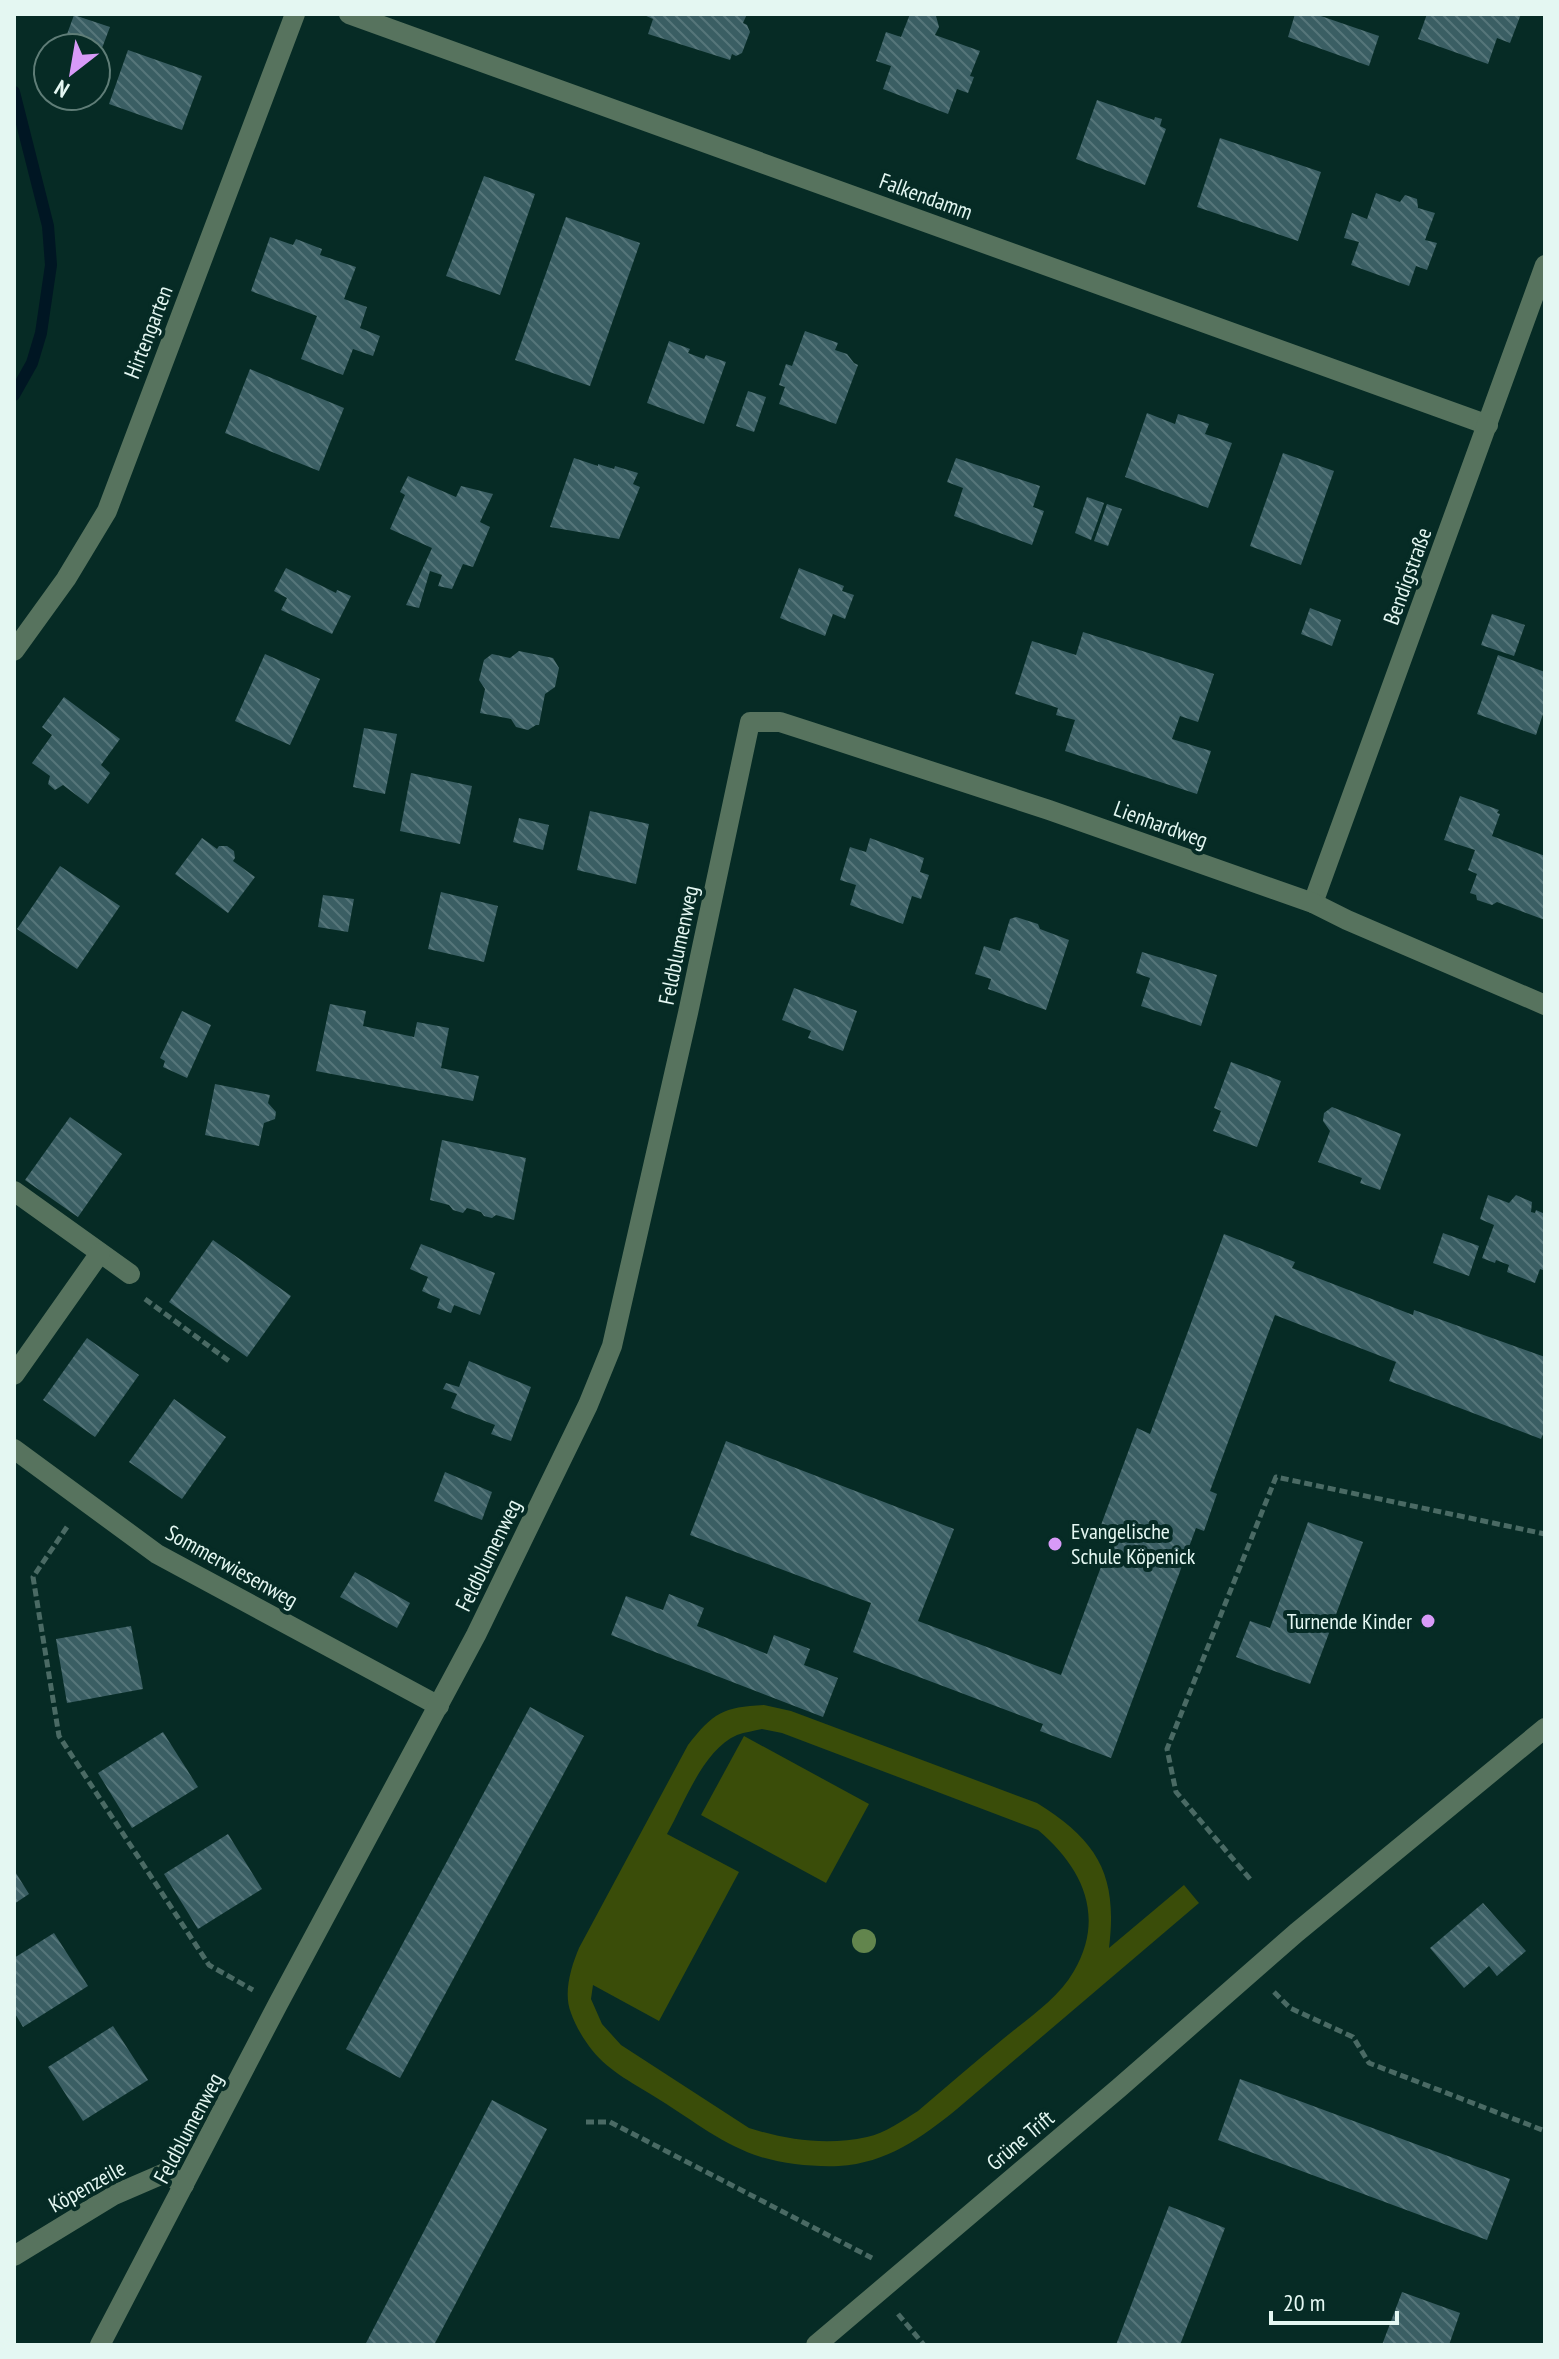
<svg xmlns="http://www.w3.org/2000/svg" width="1559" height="2359" font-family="'PT Sans Narrow',sans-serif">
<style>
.green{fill:#3a4d09;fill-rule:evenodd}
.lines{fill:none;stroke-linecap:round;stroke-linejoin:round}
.stream{stroke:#001623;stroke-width:12}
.building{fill:url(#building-back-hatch)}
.path{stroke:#4a6a64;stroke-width:5;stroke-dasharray:8 4;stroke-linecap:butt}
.lane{stroke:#57735e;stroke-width:20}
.street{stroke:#57735e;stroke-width:20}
.tree{fill:#62854d}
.poi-dot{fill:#d89af8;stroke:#062b25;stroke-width:3}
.labels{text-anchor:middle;stroke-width:8;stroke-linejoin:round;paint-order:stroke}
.street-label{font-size:22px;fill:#e4f7f2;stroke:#062b25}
.poi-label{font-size:22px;fill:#e4f7f2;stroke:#062b25;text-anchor:start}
</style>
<defs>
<pattern id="building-back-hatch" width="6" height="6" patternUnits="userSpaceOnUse" patternTransform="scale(2)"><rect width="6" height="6" fill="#3a5e63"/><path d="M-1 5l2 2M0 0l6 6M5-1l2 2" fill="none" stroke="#56767a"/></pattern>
</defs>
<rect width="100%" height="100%" fill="#062b25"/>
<!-- green -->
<g class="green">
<path d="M764,1705L791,1711L1037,1803C1098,1841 1118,1875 1109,1948L1184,1885L1199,1903L957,2109C921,2138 887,2163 839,2166C813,2167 785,2164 761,2157C725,2146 692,2120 660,2100C637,2085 609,2072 592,2050C584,2040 575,2025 571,2013C563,1993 571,1967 579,1948L688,1745C713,1713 723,1707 764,1705ZM762,1729L782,1733L1038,1830C1082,1867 1106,1916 1074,1971C1058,1999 1027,2019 1003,2039C974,2063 946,2087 918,2111C902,2121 885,2133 867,2137C827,2146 787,2140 749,2128L621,2045L602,2024L591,1999L593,1985L659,2021L739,1872L667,1834C685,1802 703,1750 737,1735C745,1732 754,1731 762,1729Z"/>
<polygon points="744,1736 869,1804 826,1883 701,1815"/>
</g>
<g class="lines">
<!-- stream -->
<polyline class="stream" points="14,92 48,226 51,265 41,333 32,363 14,395"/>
</g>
<!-- building -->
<g class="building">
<polygon points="642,14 747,14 743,23 747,25 750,32 742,53 736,56 732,54 730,60 648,34 653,19"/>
<polygon points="910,14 929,14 936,16 939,27 935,35 980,51 970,76 974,77 968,93 957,89 948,114 883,89 891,66 876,61 886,32 901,37"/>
<polygon points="1295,14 1315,14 1379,36 1369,66 1288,37"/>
<polygon points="1427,14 1521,14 1510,43 1497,38 1488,64 1418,39"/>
<polygon points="74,15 110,27 96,64 96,48 62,48"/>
<polygon points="128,50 202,76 182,130 109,104"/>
<polygon points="1097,100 1154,120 1155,117 1162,119 1160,126 1166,129 1145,185 1076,159"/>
<polygon points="1220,138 1321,172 1298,241 1197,207"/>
<polygon points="484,176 535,194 500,295 446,276"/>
<polygon points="1376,193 1400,202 1405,195 1417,199 1418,208 1435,213 1425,240 1437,243 1427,270 1416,266 1409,286 1351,265 1359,242 1344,238 1352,213 1367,219"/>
<polygon points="566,217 640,243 590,386 515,360"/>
<polygon points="270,237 293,245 296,239 322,249 320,255 356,267 344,299 367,307 360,328 380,336 373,356 353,349 343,375 301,359 317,316 251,291"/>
<polygon points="805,331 838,343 835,350 847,354 854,363 858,365 836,424 779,404 785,387 779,385 786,364 792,366"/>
<polygon points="669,341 690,349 688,353 704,359 706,355 726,362 704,424 647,403"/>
<polygon points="250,369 344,408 319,471 225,433"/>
<polygon points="748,391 766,397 754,432 736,426"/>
<polygon points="1147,413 1175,424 1178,414 1209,424 1205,434 1232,443 1208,508 1125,477"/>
<polygon points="1283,453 1334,471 1301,565 1250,546"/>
<polygon points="574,458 598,466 598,464 614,469 615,466 638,473 633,484 640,487 619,539 550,527"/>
<polygon points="956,458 1040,486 1033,507 1044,511 1032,545 954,516 963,488 947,482"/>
<polygon points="408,476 456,497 461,486 493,494 480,522 490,527 473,567 463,564 452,589 438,586 442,575 430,571 419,608 406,605 432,548 390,529 405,495 400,492"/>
<polygon points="1087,497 1104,503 1091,540 1075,533"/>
<polygon points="1107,504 1122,509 1108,546 1094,541"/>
<polygon points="286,568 336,593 337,590 351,596 332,634 281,610 287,598 274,591"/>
<polygon points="799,568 844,586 842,591 854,595 845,619 833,614 825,636 780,618"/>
<polygon points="1310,608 1341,620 1332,646 1301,634"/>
<polygon points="1492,614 1525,625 1514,656 1481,645"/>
<polygon points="1083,632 1214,674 1198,722 1180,716 1172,739 1211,751 1197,794 1065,751 1075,720 1056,715 1058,708 1015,694 1032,641 1076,655"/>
<polygon points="519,651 553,658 559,668 555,687 545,694 539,725 536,725 528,730 516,727 511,719 480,713 485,689 479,680 484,660 492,654 510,658"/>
<polygon points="265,654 320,679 290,745 235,721"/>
<polygon points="1498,655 1545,672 1545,708 1536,735 1477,714"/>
<polygon points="64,697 120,739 101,765 110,773 88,804 63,785 55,790 48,784 50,776 32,763 52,735 42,727"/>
<polygon points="364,728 397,734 385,794 353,787"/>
<polygon points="411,773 472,786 460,844 400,831"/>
<polygon points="1460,796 1499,810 1497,813 1500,814 1492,836 1545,856 1545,920 1497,902 1492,905 1477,900 1476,895 1470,893 1477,874 1468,870 1475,850 1444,840"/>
<polygon points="590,811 649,824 636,884 577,870"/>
<polygon points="519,818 549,825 543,850 513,842"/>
<polygon points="202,838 217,849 219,846 227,846 234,851 235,858 233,861 255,877 228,913 175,874"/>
<polygon points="870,838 924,858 920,872 929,875 921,899 912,896 903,924 850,905 856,885 840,880 850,847 866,852"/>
<polygon points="60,866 120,906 77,969 17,929"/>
<polygon points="441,892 498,906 484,962 428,949"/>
<polygon points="323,895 354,899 348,932 318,927"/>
<polygon points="1016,917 1038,924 1040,929 1069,940 1046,1010 988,989 991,979 975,974 984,946 1000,951 1010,919"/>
<polygon points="1142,952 1217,975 1201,1026 1141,1006 1150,978 1136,973"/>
<polygon points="794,988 857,1011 843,1051 808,1038 811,1031 782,1020"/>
<polygon points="330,1004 366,1011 363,1026 414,1037 417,1022 449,1028 441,1068 479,1076 473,1101 316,1071"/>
<polygon points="182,1011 211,1025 187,1078 163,1067 165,1061 160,1058"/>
<polygon points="1231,1062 1281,1081 1257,1147 1213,1131 1221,1111 1214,1108"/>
<polygon points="215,1084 270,1095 268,1103 276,1112 275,1119 264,1123 259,1146 205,1135"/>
<polygon points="1332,1107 1401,1134 1380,1190 1360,1183 1362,1178 1318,1162 1330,1131 1323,1121 1324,1113"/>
<polygon points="70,1117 122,1154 78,1217 25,1180"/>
<polygon points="442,1140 526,1158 514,1220 496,1215 492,1218 484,1216 481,1212 467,1208 463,1213 453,1210 449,1205 430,1200"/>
<polygon points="1488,1195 1509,1203 1516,1195 1532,1202 1531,1212 1535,1213 1536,1210 1545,1214 1545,1266 1543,1270 1540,1269 1535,1283 1507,1272 1509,1265 1496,1260 1495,1263 1482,1258 1494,1225 1480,1219"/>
<polygon points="1443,1233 1479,1246 1469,1276 1433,1263"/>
<polygon points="1224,1234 1295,1262 1292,1268 1413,1315 1414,1310 1545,1357 1545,1429 1541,1439 1389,1381 1396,1362 1275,1315 1210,1491 1217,1494 1204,1531 1196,1528 1111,1758 1040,1731 1043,1724 853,1652 871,1603 690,1535 726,1441 954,1529 918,1621 1061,1675 1115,1529 1101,1525 1137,1428 1150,1434"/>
<polygon points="213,1240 291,1296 247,1357 169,1302"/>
<polygon points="421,1244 495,1273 480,1315 454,1305 451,1313 437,1308 440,1299 422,1291 428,1277 410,1269"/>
<polygon points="87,1338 139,1375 95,1437 43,1400"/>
<polygon points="469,1361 531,1387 511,1441 491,1434 495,1425 451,1408 457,1394 443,1389 446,1383 459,1387"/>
<polygon points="174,1399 226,1437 182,1499 129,1462"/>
<polygon points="445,1472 492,1492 482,1520 434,1501"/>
<polygon points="1308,1522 1363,1542 1310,1684 1236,1657 1250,1621 1270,1628"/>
<polygon points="355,1572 410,1603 397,1628 340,1597"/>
<polygon points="669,1594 704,1608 697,1626 767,1654 774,1635 810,1649 804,1665 838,1678 823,1717 611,1635 626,1596 663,1610"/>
<polygon points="131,1626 143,1689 67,1703 56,1639"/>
<polygon points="530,1707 584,1736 400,2078 346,2049"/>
<polygon points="163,1732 198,1787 132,1828 98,1773"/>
<polygon points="228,1834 262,1889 198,1929 164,1874"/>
<polygon points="14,1870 29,1894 14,1904"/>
<polygon points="1483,1903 1526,1951 1497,1976 1489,1966 1464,1988 1430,1948"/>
<polygon points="54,1933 88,1986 23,2027 14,2012 14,1958"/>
<polygon points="113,2026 148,2080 83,2121 48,2067"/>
<polygon points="1240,2079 1510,2179 1487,2240 1218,2140"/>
<polygon points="492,2100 547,2129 434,2345 365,2345"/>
<polygon points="1169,2206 1225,2228 1180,2345 1116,2345"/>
<polygon points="1402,2292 1460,2313 1449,2345 1382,2345"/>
</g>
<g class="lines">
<!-- path -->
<g class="path">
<polyline points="145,1299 229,1361"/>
<polyline points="67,1527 33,1577 59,1736 209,1965 253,1990"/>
<polyline points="1250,1879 1176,1792 1167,1749 1276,1477 1545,1534"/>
<polyline points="1274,1992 1290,2008 1353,2037 1369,2063 1545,2131"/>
<polyline points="586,2122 610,2122 872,2258"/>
<polyline points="898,2314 924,2345"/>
</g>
<!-- lane -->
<g class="lane">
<polyline points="14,1191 130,1274"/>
<polyline points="14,1375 100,1253"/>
</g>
<!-- street -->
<g class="street">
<polyline points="349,14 1488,425"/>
<polyline points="14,651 66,579 107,511 295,14"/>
<polyline points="1313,903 1545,265"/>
<polyline points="14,1449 157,1554 439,1706"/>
<polyline points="14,2256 114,2195 165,2173 184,2185"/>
<polyline points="100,2345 278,2004 476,1635 588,1405 612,1346 688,1013 750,722 780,722 811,732 1049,810 1313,903 1347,920 1545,1005"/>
<polyline points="816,2345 1119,2088 1296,1933 1545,1728"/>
</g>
</g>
<!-- trees -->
<circle class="tree" cx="864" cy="1941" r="12"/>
<!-- markers -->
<g class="poi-dot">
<circle cx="1055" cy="1544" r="8"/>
<circle cx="1428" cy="1621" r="8"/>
</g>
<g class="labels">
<!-- street labels -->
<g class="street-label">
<text transform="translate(926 196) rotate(20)" y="8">Falkendamm</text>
<text transform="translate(148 332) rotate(-69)" y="8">Hirtengarten</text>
<text transform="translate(1407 576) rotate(-70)" y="8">Bendigstraße</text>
<text transform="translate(1161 824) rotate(20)" y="8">Lienhardweg</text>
<text transform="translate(678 945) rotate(-78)" y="8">Feldblumenweg</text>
<text transform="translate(488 1555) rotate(-64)" y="8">Feldblumenweg</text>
<text transform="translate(232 1566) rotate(29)" y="8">Sommerwiesenweg</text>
<text transform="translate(188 2128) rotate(-62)" y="8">Feldblumenweg</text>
<text transform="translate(1020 2140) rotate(-40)" y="8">Grüne Trift</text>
<text transform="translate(87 2186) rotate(-29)" y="8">Köpenzeile</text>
</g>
<!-- poi labels -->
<g class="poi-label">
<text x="1071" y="1539">Evangelische<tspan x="1071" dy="25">Schule Köpenick</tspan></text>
<text x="1412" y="1629" text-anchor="end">Turnende Kinder</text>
</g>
</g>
<!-- border -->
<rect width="1559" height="2359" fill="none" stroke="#e4f7f2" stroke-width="32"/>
<!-- north arrow -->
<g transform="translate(72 72) rotate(211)"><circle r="38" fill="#062b25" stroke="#5f7d77" stroke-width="2"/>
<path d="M0-6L14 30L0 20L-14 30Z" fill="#d89af8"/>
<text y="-12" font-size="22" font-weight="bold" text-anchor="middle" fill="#e4f7f2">N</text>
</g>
<!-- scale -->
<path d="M1271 2311v12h126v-12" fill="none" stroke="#e4f7f2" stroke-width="4"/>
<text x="1283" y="2311" font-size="24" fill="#e4f7f2" stroke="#062b25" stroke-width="6" paint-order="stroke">20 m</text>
</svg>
